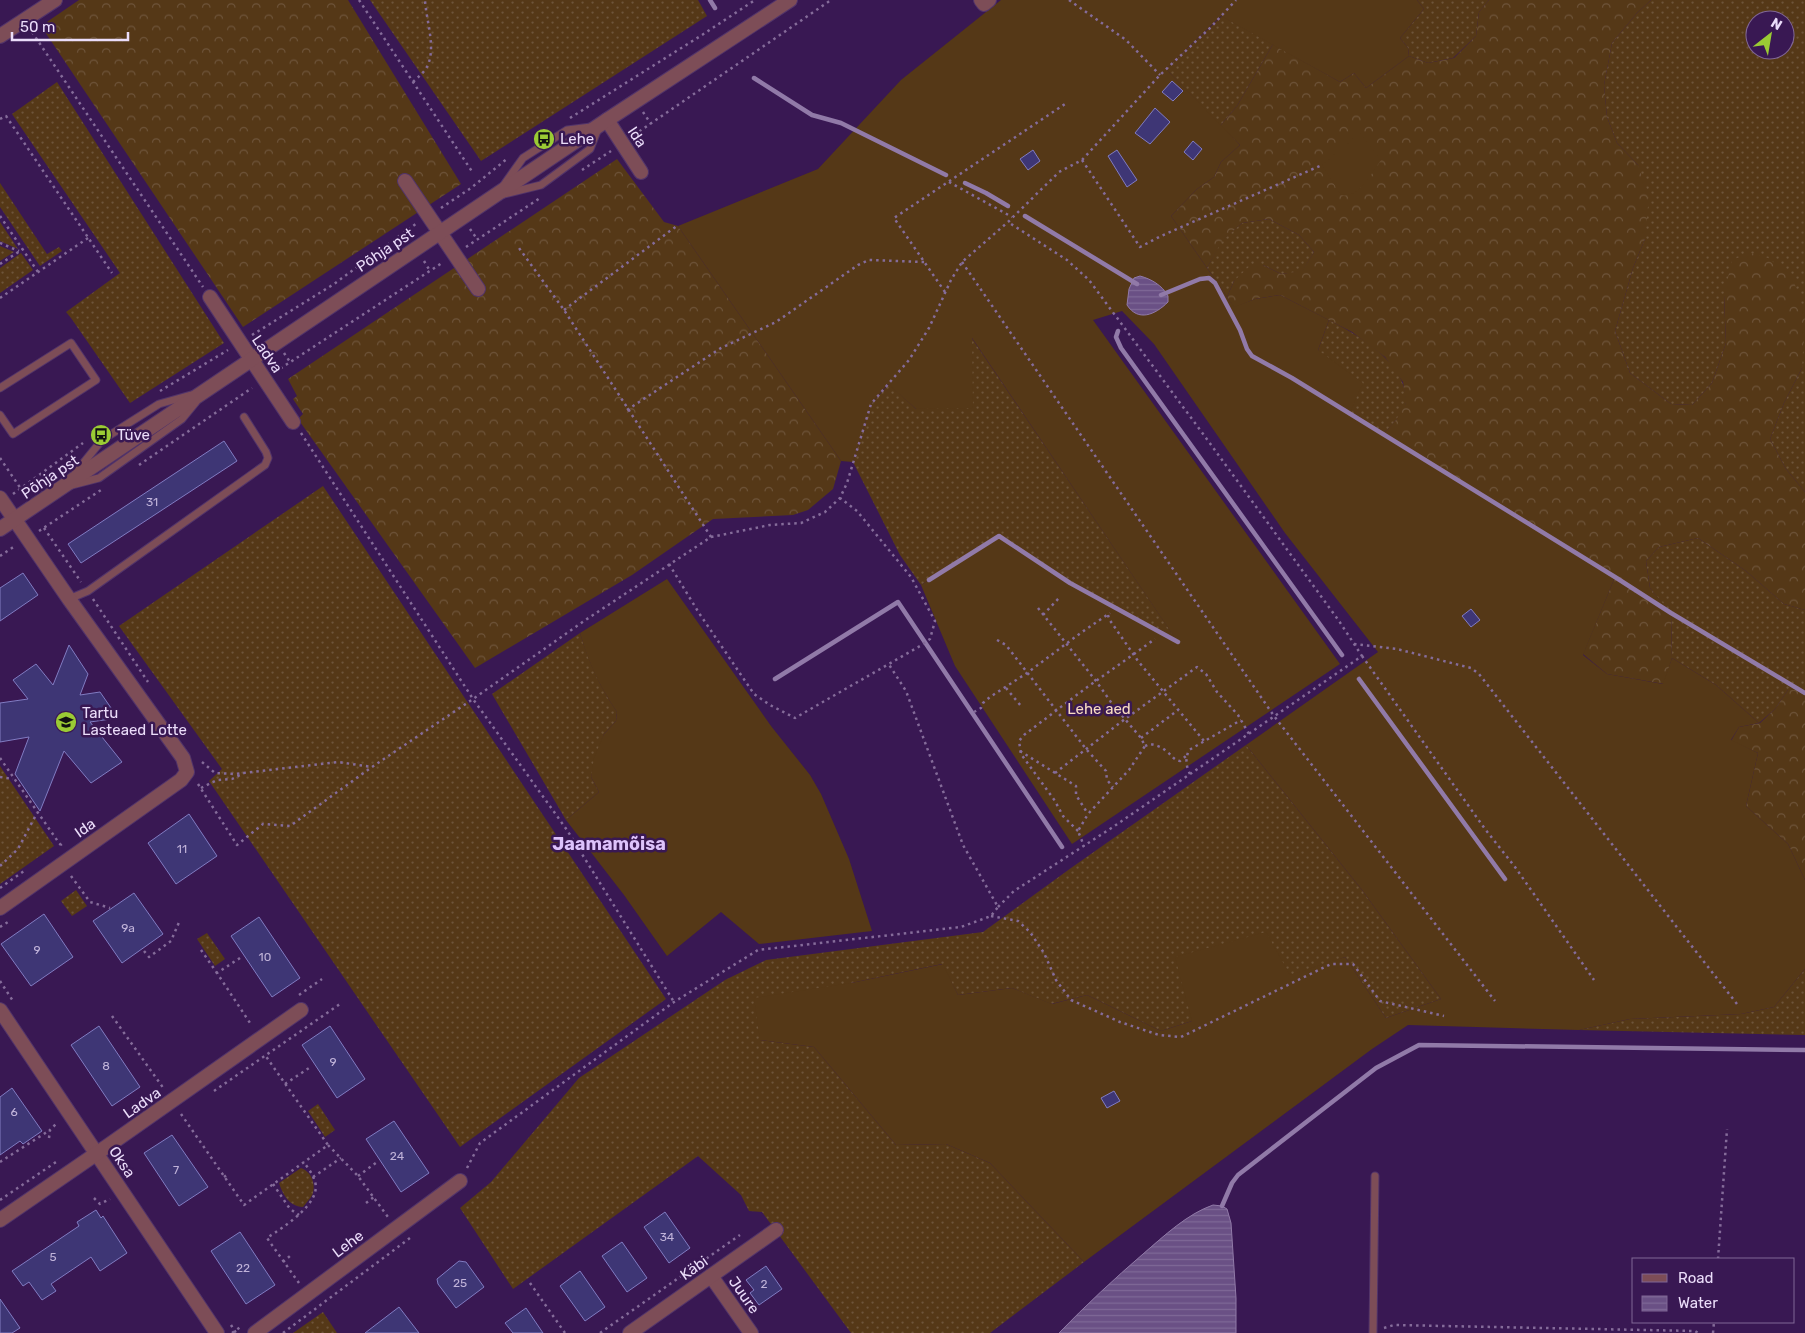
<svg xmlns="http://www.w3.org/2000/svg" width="1805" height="1333" font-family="Rubik,sans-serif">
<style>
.grass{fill:url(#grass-dots);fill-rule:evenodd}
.forest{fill:url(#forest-crowns)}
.garden{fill:#553817}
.water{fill:url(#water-rules);stroke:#917aa8}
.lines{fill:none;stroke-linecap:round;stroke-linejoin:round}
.stream{stroke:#917aa8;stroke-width:4.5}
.building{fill:#3e3675;stroke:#817cc2}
.service-casing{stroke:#52346a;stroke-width:9}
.minor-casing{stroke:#52346a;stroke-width:16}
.tertiary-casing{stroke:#52346a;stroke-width:16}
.path{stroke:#856c9a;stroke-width:2.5;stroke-dasharray:2.5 4;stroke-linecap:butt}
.service{stroke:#7d4d57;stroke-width:7}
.minor{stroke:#7d4d57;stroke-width:14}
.tertiary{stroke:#7d4d57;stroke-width:14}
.labels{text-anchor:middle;stroke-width:5;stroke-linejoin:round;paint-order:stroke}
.number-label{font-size:12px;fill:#c0b3d9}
.street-label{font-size:15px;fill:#ebddfa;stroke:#391853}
.poi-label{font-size:15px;fill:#ebddfa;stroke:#391853;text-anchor:start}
.park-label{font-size:15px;fill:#f8dcc1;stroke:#391853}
.quarter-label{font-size:18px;font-weight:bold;fill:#ddc2fb;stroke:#391853}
</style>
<defs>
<pattern id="grass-dots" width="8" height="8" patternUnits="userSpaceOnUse" patternTransform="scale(1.25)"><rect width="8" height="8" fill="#553817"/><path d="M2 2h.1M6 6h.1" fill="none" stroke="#6e543a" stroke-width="1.8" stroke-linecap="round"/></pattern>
<pattern id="forest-crowns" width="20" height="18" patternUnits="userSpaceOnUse" patternTransform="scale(1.25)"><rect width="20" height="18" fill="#553817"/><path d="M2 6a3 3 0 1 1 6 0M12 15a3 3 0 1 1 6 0" fill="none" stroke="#6e543a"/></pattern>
<pattern id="water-rules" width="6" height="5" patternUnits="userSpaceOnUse" patternTransform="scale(1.25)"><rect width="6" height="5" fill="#6a5085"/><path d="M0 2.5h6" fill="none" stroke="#7f6997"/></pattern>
</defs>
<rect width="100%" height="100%" fill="#391853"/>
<!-- grass -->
<g class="grass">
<polygon points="370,0 698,0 707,16 481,161"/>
<polygon points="1417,0 1489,0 1479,12 1476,36 1453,58 1428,63 1409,56 1408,48 1400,38 1424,9"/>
<path d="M1651,0H1805V492L1786,469L1770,439L1784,403L1802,368L1724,295L1726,343L1712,383L1692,405L1671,404L1630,373L1615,331L1633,268L1645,239L1638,165L1617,143L1607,117L1604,85L1612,43L1637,13ZM1755,20H1785V50H1755Z"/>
<polygon points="1222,16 1273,44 1237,106 1220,126 1166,69"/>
<polygon points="57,82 224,343 130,403 71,318 66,312 120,273 12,114"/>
<polygon points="0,183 47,254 59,247 62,251 40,266 0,207"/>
<polygon points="1269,219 1299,235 1314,252 1302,272 1281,274 1263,265 1234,281 1227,297 1207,268 1221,241 1242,223"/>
<polygon points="0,222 18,249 0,241"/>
<polygon points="0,246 14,252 0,261"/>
<polygon points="21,253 33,270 0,293 0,268"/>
<path d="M1329,320C1356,334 1400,359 1405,392C1405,395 1407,400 1406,403C1404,413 1390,427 1383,434L1349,413L1318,350Z"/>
<polygon points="971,337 1178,642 1070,583 999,536 921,585 900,555 853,462 871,404 889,384 916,409"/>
<polygon points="323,486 666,999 460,1147 209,781 222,769 119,626"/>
<polygon points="1698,538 1746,571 1784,604 1805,610 1805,690 1788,690 1775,709 1759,723 1716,685 1672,658 1671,614 1650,588 1646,561 1659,547"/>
<path d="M580,633C589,662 600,687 617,712L616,721L604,734L591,777L599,792L566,820L492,694Z"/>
<polygon points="1246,745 1362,890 1441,999 1386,1018 1345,957 1192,1021 1161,1031 1087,995 1051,1004 1012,988 958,995 942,964 851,983 760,1040 814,1047 896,1145 946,1144 990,1163 1084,1262 990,1333 851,1333 762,1212 749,1211 741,1195 698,1156 513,1289 460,1208 491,1182 579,1078 725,980 766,960 983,932 1071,868"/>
<polygon points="0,766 54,846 0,884"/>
<polygon points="76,890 87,906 72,916 61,901"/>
<polygon points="207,933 225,959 215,966 197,939"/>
<polygon points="1805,969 1805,1035 1579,1030 1630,1019 1741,1014 1774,1007"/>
<polygon points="318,1104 335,1130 325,1137 308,1111"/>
<path d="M301,1168C310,1171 316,1182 313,1193C312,1197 306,1203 303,1207C289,1206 283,1195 279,1183Z"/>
<polygon points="323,1312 337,1333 293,1333"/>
</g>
<!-- forest -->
<g class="forest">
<polygon points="79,0 348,0 461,184 243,327 41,26"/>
<polygon points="1489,0 1651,0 1637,13 1612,43 1604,85 1607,117 1617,143 1638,165 1649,195 1645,239 1633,268 1615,331 1630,373 1671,404 1692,405 1712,383 1726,343 1724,295 1732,260 1750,253 1768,258 1792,276 1805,314 1802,368 1784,403 1770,439 1786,469 1805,492 1805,610 1784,604 1746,571 1698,538 1659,547 1646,561 1650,588 1671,613 1672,658 1664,684 1607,674 1583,654 1615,577 1383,434 1396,420 1406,403 1403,382 1385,357 1352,332 1280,295 1255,299 1234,308 1227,297 1234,281 1252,264 1263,265 1281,274 1302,271 1314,252 1299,235 1269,219 1242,223 1222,241 1207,268 1171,216 1197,189 1214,177 1221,162 1240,145 1220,126 1237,106 1273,44 1340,82 1354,73 1366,88 1409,56 1428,63 1454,58 1476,36 1479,12"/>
<polygon points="617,159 664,222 678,226 841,461 833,489 808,510 793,515 713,519 632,575 475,668 298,419 303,414 293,399 297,396 288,379"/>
<polygon points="1788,690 1805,690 1805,880 1788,844 1746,806 1758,753 1731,741 1739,727 1760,723 1775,709"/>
</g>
<!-- garden -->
<g class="garden">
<polygon points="1001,0 1417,0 1424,9 1400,38 1408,48 1409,56 1366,88 1354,73 1340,82 1221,16 1166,69 1240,145 1221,162 1214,177 1197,189 1171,216 1234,307 1255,299 1280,295 1329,320 1318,350 1363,383 1349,414 1615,577 1583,655 1607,674 1663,684 1672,658 1716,685 1759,723 1739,727 1731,740 1758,753 1746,806 1788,844 1805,880 1805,969 1774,1007 1741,1014 1630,1019 1579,1030 1408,1025 1372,1049 1084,1262 990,1163 946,1144 896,1145 814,1047 760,1040 754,998 851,983 943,964 958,995 1012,988 1052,1004 1087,995 1161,1031 1192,1021 1175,957 1266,932 1290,975 1345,957 1386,1018 1441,999 1362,890 1246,745 1378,652 1285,533 1154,344 1122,311 1093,320 1340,664 1072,844 955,666 921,585 999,536 1070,583 1177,641 972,338 973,408 916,409 888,384 871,404 853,462 841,461 678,226 818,169 901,80"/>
<path d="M1360,133L1381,160C1372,172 1359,199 1341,195L1322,165Z"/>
<path d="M667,579L771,726L810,775L821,794L849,859L872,931L759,944L721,912L667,956L624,895L566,820L599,792L591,777L594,758L604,734L616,721L617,712C599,685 589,664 580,633Z"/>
</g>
<!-- water -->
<g class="water">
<path d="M1140,276C1151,279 1162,285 1168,296V302C1155,315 1138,322 1127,305L1129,289L1134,278Z"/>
<path d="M1213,1205L1222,1206L1227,1209L1231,1223L1236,1298V1333H1059C1086,1305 1114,1279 1143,1254C1164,1236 1187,1214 1213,1205Z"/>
</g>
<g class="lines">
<!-- stream -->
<g class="stream">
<polyline points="710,0 715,8"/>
<polyline points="754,78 812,115 841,123 946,175"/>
<polyline points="965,183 986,193 1008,206"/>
<polyline points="1025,216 1137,284"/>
<polyline points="1161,295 1200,279 1209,278 1215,283 1240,330 1247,349 1252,356 1292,378 1615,577 1671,613 1805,693"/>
<polyline points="1118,331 1116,337 1121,348 1342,655"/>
<polyline points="929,580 999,536 1070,583 1178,642"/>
<polyline points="775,679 898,602 1062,847"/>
<polyline points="1359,679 1505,879"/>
<polyline points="1222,1206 1232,1183 1238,1175 1376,1068 1419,1045 1805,1050"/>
</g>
</g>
<!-- building -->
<g class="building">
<polygon points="1172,81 1183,91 1173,101 1162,92"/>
<polygon points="1155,108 1170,122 1150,144 1135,133"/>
<polygon points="1193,141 1202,149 1193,160 1184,152"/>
<polygon points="1033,150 1040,161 1028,170 1020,159"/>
<polygon points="1117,150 1137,180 1127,187 1108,156"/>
<polygon points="224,441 237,461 81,563 68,544"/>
<polygon points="23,573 38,595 0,621 0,588"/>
<polygon points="1471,609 1480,620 1471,627 1462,616"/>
<polygon points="69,645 88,674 80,695 100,692 118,718 90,722 122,762 91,783 64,751 40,811 15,774 29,737 0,742 0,703 28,699 13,680 36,664 53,685"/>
<polygon points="189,814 217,856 176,884 148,843"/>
<polygon points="134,893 163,934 122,963 93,921"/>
<polygon points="44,914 73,957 31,986 1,944"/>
<polygon points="259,917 300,978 272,997 231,936"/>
<polygon points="99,1026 140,1087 112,1106 71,1045"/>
<polygon points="330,1026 365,1079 337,1098 302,1045"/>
<polygon points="12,1088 42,1131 23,1144 20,1141 0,1155 0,1097"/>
<polygon points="1114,1091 1120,1101 1107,1108 1101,1098"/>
<polygon points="394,1121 429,1173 401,1192 366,1139"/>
<polygon points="172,1135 208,1187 179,1206 144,1153"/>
<polygon points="96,1210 101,1218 103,1216 127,1253 100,1271 91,1257 51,1284 56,1291 42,1300 29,1282 23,1286 12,1271 79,1226 77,1222"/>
<polygon points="665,1212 690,1248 669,1263 644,1227"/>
<polygon points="240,1232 275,1285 246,1304 211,1251"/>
<polygon points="622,1242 647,1278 627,1292 602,1256"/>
<polygon points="459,1261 466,1262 484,1287 456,1308 438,1284 437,1279"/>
<polygon points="766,1266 782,1289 759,1305 750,1293 754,1290 746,1280"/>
<polygon points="580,1271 605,1307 585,1321 560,1286"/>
<polygon points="0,1299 20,1328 12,1333 0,1333"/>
<polygon points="399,1307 419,1333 365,1333"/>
<polygon points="526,1308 543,1333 513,1333 505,1323"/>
</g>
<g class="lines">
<!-- service casing -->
<g class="service-casing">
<g id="service">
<polygon points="599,126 590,149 541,185 496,196 523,158 567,130"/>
<polyline points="0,388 71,343 96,380 13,434 0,415"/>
<polyline points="76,472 102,440 159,404 191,395"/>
<polyline points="72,485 99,478 182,419 196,402"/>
<polyline points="69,599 88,591 265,465 268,458 266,452 244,417"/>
<polyline points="1373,1333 1375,1176"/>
</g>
</g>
<!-- minor casing -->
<g class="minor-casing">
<g id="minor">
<polyline points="981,0 984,4 989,0"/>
<polyline points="0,36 55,0"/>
<polyline points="607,120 641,172"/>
<polyline points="405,181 478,289"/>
<polyline points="210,297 293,422"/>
<polyline points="0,498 69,599 183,758 187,772 181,780 0,908"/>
<polyline points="0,1010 217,1333"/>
<polyline points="0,1220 109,1145 301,1010"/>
<polyline points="711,1276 751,1333"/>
<polyline points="255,1333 460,1181"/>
<polyline points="630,1333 776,1230"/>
</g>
</g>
<!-- tertiary casing -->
<g class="tertiary-casing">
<polyline id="tertiary" points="0,529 607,120 790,0"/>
</g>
<!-- path -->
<g class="path">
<polyline points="359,0 473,173"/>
<polyline points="1069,0 1126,40 1160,75"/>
<polyline points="32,32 203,287"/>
<path d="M413,82C417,78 421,75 425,70C438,52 426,21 425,0"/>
<polyline points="643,112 651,124"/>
<polyline points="570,118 702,35 755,0"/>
<polyline points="0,119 6,116 112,273"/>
<polyline points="634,135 831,0"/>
<polyline points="1082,160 1140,247 1161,236 1322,165"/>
<polyline points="582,170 611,151"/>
<polyline points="949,182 1012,217"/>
<polyline points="441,208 471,188 508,158"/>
<polyline points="0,216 38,272"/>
<polyline points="470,229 477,239"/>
<polyline points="0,243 19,251"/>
<polyline points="466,247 540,198"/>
<polyline points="424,261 430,271"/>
<polyline points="962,262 1274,716 1495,1001"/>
<polyline points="0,264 23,249"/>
<polyline points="945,292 894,218 1065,104"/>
<polyline points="0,298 88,238"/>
<polyline points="564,310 678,225"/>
<polyline points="252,335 334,284 417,223"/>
<polyline points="284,353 290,362"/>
<polyline points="275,372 442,263"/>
<polyline points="160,391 228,350"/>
<polyline points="627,410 721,348 776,322 858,265 869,260 925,262"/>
<polyline points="301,433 473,699 567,830 674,1002"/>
<polyline points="0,458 21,489"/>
<polyline points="139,465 252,388"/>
<polyline points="13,494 83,443"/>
<polyline points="44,528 81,582"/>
<polyline points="39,531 101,490"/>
<polyline points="711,537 770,525 801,523 825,512 840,498 847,483 871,404 909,360 929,328 951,280 962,262 1008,222 1059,172 1082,160 1160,75 1210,28 1236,0"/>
<polyline points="0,556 15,546"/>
<polyline points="669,564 699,613 754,694 770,705 795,718 920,646 930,639 935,621 911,577 857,511 840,498"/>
<polyline points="93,599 148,682"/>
<polyline points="1038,608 1096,681 1113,705 1141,738 1145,746 1129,770 1088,814 1078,831 1084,846"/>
<polyline points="1043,615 1059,598"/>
<polyline points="1108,615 1109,619 1138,661 1204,741"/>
<polyline points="997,640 1006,645 1086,749 1106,771 1107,780 1113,787"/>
<polyline points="1354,644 1397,649 1471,668 1479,674 1737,1004"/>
<polyline points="1362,656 1485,829 1515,867 1594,980"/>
<polyline points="1006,688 1021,706"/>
<polyline points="974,712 981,708 983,703 990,697 1027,673 1082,632 1110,613"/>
<polyline points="1141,738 1178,710"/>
<path d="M1145,746L1150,744C1156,745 1162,747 1166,751C1172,755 1173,760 1180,761L1186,756"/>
<polyline points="1020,751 1076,786 1076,795 1088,814"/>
<polyline points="0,758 59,843 61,845 59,847"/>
<polyline points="202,762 215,773 234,774 338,762 372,767"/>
<polyline points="1055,773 1125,719 1197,667 1206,674 1217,692 1238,715 1249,734"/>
<path d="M1190,774C1186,766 1185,759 1189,750L1241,720"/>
<polyline points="0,777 13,779"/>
<polyline points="198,784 237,845 263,824 290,826 372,767 473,699 584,621 711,537 564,310 519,248"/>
<polyline points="201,788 217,780 232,779 244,773"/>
<polyline points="1078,831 1063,816 1055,801 1021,754 1019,741 1024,735 1086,688 1155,639"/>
<polyline points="0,866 18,849 37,813"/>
<polyline points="71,876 90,902 110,908"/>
<polyline points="0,888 24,871"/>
<polyline points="998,907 1014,891 1113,827 1362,656 1339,621 1209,442 1089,280 1067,260 1008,222"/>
<polyline points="991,916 1018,921 1030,932 1044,953 1056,980 1071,1000 1120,1022 1159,1035 1181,1037 1331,964 1353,964 1380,1001 1444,1016"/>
<polyline points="0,927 8,922"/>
<polyline points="201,950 217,973"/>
<polyline points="144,951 149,957 171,941 180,920"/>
<polyline points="240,958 217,973 252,1026"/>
<polyline points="0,981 13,1001"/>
<polyline points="299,995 322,979"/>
<polyline points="112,1016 164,1089"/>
<polyline points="285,1084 312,1066"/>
<polyline points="214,1091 340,1004"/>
<polyline points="181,1114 244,1205 328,1145 265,1055"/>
<polyline points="49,1138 50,1130 58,1122"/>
<polyline points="328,1145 358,1176 388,1217"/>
<polyline points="0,1162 50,1130"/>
<polyline points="467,1168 480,1143 674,1002 758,950 961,927 991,916 998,907 963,845 906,691 888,663"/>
<polyline points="358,1176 377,1162"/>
<polyline points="224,1177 228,1174"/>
<polyline points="313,1177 341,1158"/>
<polyline points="273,1184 290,1209 299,1215"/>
<polyline points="94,1198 100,1204 110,1199"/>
<polyline points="0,1200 59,1160"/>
<polyline points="366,1203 374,1197"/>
<polyline points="1718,1259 1727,1129"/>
<polyline points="283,1262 290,1256"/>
<path d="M299,1283L267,1238C283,1227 325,1202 314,1179C312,1173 307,1167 304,1162"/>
<polyline points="530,1283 565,1333"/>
<polyline points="231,1325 236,1333"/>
<polyline points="1384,1328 1394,1325 1695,1331 1698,1333"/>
<polyline points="232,1333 242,1326"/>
<polyline points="283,1333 410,1238"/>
<polyline points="600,1333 740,1235"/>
<polyline points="1713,1333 1714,1322"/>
</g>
<!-- service -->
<use href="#service" class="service"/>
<!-- minor -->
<use href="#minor" class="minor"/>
<!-- tertiary -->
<use href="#tertiary" class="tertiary"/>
</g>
<!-- icons -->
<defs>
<g id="bus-disc" transform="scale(1.125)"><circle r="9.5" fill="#9acb34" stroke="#391853"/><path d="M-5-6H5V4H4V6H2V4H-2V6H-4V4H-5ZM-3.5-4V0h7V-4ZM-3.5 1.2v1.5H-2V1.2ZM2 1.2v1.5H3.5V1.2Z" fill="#111"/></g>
<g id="school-disc" transform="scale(1.125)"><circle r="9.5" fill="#9acb34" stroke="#391853"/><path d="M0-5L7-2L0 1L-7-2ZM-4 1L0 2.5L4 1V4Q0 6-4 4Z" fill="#111"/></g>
</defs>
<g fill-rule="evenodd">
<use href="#bus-disc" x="544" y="139"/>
<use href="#bus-disc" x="101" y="435"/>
<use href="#school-disc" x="66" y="722"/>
</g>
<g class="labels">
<!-- number labels -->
<g class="number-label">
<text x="152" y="506">31</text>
<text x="182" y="853">11</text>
<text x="128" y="932">9a</text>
<text x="37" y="954">9</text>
<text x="265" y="961">10</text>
<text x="333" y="1066">9</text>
<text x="106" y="1070">8</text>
<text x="14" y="1116">6</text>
<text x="397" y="1160">24</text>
<text x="176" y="1174">7</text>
<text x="667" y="1241">34</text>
<text x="53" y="1261">5</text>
<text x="243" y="1272">22</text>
<text x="460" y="1287">25</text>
<text x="764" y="1288">2</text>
</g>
<!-- street labels -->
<g class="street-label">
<text transform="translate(637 137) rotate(56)" y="5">Ida</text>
<text transform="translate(385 250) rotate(-34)" y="5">Põhja pst</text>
<text transform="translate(267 354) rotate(56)" y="5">Ladva</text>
<text transform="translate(50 477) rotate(-34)" y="5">Põhja pst</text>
<text transform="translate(85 828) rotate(-35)" y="5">Ida</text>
<text transform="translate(142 1103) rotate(-35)" y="5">Ladva</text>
<text transform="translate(122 1162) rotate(56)" y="5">Oksa</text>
<text transform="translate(348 1244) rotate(-37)" y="5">Lehe</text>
<text transform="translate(694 1268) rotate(-35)" y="5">Käbi</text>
<text transform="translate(744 1295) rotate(55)" y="5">Juure</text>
</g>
<!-- poi labels -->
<g class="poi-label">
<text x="560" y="144">Lehe</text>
<text x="117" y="440">Tüve</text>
<text x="82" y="718">Tartu<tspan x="82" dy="17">Lasteaed Lotte</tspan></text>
</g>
<!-- park labels -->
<g class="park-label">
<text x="1099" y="714">Lehe aed</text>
</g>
<!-- quarter labels -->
<g class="quarter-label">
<text x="609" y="850">Jaamamõisa</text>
</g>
</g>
<!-- legend -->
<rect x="1632" y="1258" width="162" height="65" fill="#391853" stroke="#806796"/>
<rect x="1642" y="1274" width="25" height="8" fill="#7d4d57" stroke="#806796"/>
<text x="1678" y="1283" font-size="15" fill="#ebddfa">Road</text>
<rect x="1642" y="1296" width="25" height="15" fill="url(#water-rules)" stroke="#806796"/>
<text x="1678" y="1308" font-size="15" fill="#ebddfa">Water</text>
<!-- north arrow -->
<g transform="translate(1770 35) rotate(31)"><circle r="24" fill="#391853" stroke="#806796"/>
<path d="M0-4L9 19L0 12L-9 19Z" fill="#9acb34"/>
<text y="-8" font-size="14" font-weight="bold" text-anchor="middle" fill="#ebddfa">N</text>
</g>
<!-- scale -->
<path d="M12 32v8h116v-8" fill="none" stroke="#ebddfa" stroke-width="2.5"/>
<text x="20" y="32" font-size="15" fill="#ebddfa" stroke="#391853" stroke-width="4" paint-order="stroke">50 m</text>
</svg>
